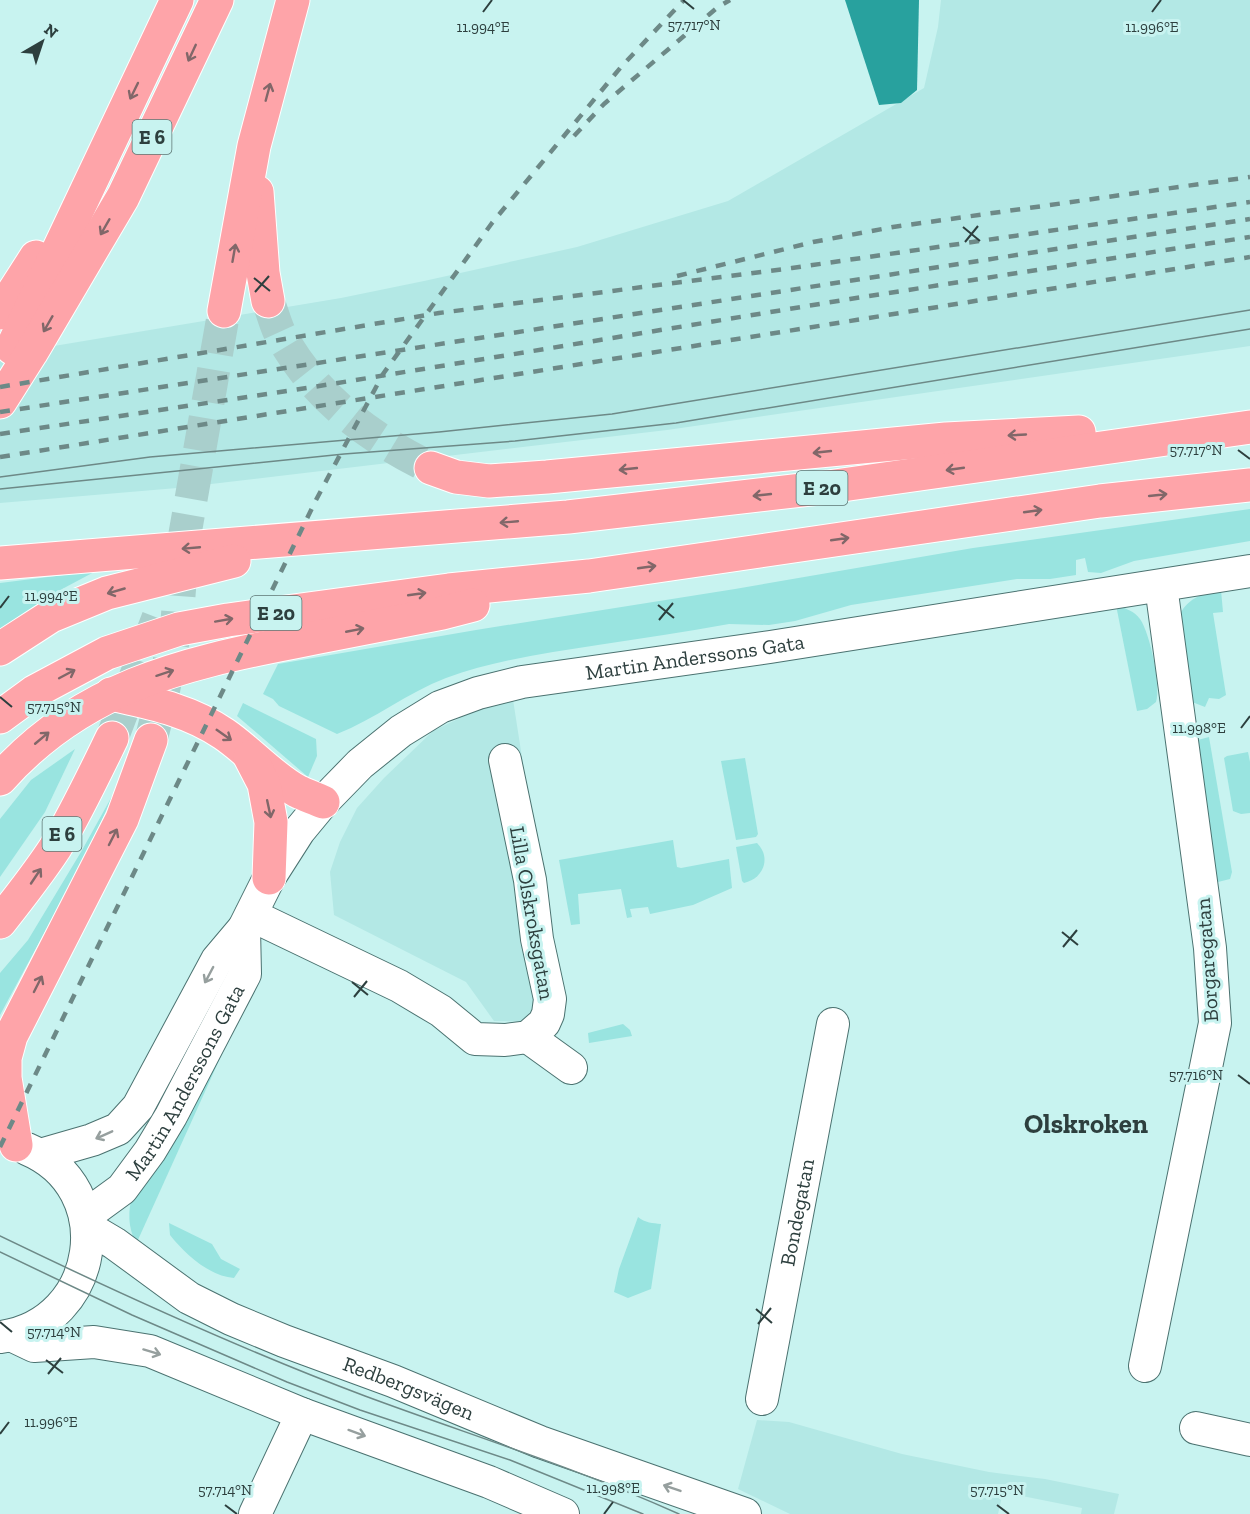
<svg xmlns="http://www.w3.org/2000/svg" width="1250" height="1514" font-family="'Zilla Slab',serif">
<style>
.built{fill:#b3e8e5}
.green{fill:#99e4e0}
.water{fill:#28a19e}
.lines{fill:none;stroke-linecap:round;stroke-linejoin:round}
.highway-tunnel{stroke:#a9cfcc;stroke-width:33;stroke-dasharray:33 16;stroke-linecap:butt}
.minor-casing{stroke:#4b7270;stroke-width:34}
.highway-casing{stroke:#fff;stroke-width:35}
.minor{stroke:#fff;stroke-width:32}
.highway{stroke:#fea4a9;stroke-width:33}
.tram{stroke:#6d8987;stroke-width:1.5}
.rail{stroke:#6d8987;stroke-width:4.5;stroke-dasharray:10 10;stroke-linecap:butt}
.oneway{stroke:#816769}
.oneway2{stroke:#969f9e}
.ticks{fill:none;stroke:#2d3f3e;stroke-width:2}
.labels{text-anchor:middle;stroke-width:6;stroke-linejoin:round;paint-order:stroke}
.shield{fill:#c8f3f0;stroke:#5c7573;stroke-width:1.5}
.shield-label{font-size:20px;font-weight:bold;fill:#2d3f3e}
.street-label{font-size:21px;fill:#2d3f3e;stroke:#c8f3f0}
.district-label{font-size:27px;font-weight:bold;fill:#2d3f3e;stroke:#c8f3f0}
.ticks-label{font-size:15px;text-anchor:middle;fill:#2d3f3e;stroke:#c8f3f0;stroke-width:6;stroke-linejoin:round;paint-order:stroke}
</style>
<rect width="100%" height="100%" fill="#c8f3f0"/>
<!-- built -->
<g class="built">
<polygon points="941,0 1250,0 1250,346 667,430 177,488 0,503 0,355 341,298 424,281 577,247 728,201 924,88 938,27"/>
<polygon points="512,693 563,1022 494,1021 466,982 334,915 330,872 340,842 357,808 384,778 433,731"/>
<polygon points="757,1420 789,1422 902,1454 989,1472 1045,1479 1119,1494 1114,1514 1081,1514 1082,1508 1003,1492 998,1514 790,1514 738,1489"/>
</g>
<!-- green -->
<g class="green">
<path d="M1250,509V541L1134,561L1101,573L1088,572L1085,558L1076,560V575L1050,579H1017L851,605L795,621L769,625L729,624C685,632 642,638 598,645C547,653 495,660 446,678C407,693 375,719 337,734L279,706L273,699L263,694L278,664L476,630L735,589L973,548Z"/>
<polygon points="96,571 49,596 0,632 0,583"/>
<path d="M1221,590L1223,612L1213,613L1226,695L1219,699L1209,698L1205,707L1192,702L1178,618C1187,598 1201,594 1221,590Z"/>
<path d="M1116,605C1125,608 1134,611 1140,619C1150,633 1161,686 1156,702L1147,709L1137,711Z"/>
<polygon points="243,703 316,739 317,756 308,777 237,716"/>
<polygon points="1209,737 1232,872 1230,879 1218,882 1216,878 1194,741"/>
<polygon points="75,749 45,812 0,877 0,819 31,780"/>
<polygon points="1248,752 1250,762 1250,813 1241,814 1233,811 1224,758 1227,756"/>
<polygon points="745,758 758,834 756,837 736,840 721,761"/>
<polygon points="116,789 83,861 0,1015 0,973 28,940 81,852"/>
<polygon points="673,840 677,867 681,868 729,859 732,888 693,905 650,914 648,907 630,909 632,917 627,918 621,889 578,894 580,924 571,925 559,860"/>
<path d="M757,843C772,858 763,879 744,883L742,881L736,847Z"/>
<path d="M236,1023L137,1242L135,1241C128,1226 128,1212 132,1196Z"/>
<polygon points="623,1024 630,1030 632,1036 589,1043 588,1033"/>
<path d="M638,1217C645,1223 653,1223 661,1224L651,1289L628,1298L614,1292L619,1269Z"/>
<path d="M169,1223L212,1244L221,1259L240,1269L234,1278C209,1276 185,1254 170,1235Z"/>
</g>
<!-- water -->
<polygon class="water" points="845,0 919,0 917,90 901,103 879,105"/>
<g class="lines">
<!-- highway-tunnel -->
<g class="highway-tunnel">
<path d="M268,301C273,313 276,328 283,339C317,399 370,438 431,468"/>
<polyline points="112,738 158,618"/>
<polyline points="151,740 164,688 177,621 183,545 224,311"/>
</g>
<!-- minor casing -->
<g class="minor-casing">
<g id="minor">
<polyline points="251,915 399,986 441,1011 475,1039 505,1040 528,1037 544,1023 548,1014 550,999 537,939 530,880 505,760"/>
<polyline points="528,1037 571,1068"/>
<path id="s1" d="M40,1155L92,1140L118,1129L138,1107L217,960L244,928L269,878L299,831L323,802L360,764L401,731L440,707L478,693L522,682L770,647L1250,571"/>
<path id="s2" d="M85,1216L122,1189L150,1151L171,1116L245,974L244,928"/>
<path id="s3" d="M87,1227L114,1243L189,1298L231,1319L284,1341L393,1381L540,1442L745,1514"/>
<polyline points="13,1336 34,1346 94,1342 150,1351 302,1414 489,1482 563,1514"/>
<path d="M1,1337C100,1323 120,1188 27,1149"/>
<polyline points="1145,1366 1215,1023 1210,948 1161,586"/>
<path id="s4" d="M762,1399L833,1024"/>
<polyline points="1196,1428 1250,1440"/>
<polyline points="255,1514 302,1414"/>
</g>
</g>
<!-- highway casing -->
<g class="highway-casing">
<g id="highway">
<polyline points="257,192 263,273 268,301"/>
<polyline points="224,311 254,146 293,0"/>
<polyline points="0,313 36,257"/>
<polyline points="12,348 177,0"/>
<polyline points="0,402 31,353 123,197 217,0"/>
<polyline points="431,468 456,477 489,481 547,477 946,439 1079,432"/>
<polyline points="0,563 568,517 828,487 1250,427"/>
<polyline points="0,649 51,616 107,593 234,561"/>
<path d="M111,694C151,703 189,710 224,734C249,751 270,776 297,791C305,795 314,798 323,802"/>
<polyline points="0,717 34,692 107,653 179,629 228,620 449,590 589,576 1100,501 1250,485"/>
<polyline points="250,757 264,784 271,822 269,878"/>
<path d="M0,779C81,688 180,664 294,642C343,632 392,623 442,613L473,605"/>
<path d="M0,922C19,898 38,874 55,848C76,813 94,775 112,738"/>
<polyline points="16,1145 5,1078 5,1058 11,1036 122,819 151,740"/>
</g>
</g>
<!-- minor -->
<use href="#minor" class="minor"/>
<!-- highway -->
<use href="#highway" class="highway"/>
<!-- tram -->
<g class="tram">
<polyline points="0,477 150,457 439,432 612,414 1250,310"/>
<polyline points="0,489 344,454 515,441 676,423 1250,329"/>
<path d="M0,1236C120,1294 240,1349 365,1396C470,1435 577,1468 679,1514"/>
<polyline points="0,1252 132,1315 287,1382 360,1410 510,1460 643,1514"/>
</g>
<!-- rail -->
<g class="rail">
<polyline points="574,136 604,104 718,7 730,0"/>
<polyline points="677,276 813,242 893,227 1250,177"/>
<polyline points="0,387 439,313 792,268 1250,202"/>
<polyline points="0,412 1250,219"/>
<polyline points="0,434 307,388 850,299 1250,237"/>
<polyline points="0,457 1250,257"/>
<polyline points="0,1147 316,500 383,374 492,223 621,67 684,0"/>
</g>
</g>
<!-- one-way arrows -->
<defs><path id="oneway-shaft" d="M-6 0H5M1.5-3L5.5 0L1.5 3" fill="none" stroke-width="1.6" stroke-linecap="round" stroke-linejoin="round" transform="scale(1.5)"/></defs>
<g class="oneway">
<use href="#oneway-shaft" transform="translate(192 53) rotate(115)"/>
<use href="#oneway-shaft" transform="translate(134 91) rotate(116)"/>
<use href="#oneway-shaft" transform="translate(268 92) rotate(-75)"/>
<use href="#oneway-shaft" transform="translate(105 227) rotate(120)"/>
<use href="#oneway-shaft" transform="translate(234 253) rotate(-80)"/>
<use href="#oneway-shaft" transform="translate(48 324) rotate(120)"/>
<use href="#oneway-shaft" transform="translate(1017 435) rotate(177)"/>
<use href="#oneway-shaft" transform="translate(822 452) rotate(174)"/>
<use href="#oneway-shaft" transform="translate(628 469) rotate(174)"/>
<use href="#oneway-shaft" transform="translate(955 469) rotate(172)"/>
<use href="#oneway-shaft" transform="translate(762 495) rotate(174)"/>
<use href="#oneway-shaft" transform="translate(1158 495) rotate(-6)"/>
<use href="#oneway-shaft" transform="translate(1033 511) rotate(-8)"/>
<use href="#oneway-shaft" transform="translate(509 522) rotate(175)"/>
<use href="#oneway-shaft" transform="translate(840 539) rotate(-8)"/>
<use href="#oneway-shaft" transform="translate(191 548) rotate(175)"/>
<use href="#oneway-shaft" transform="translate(647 567) rotate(-8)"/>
<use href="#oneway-shaft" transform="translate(116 591) rotate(164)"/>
<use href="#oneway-shaft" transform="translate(417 594) rotate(-8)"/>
<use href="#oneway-shaft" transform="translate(224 620) rotate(-10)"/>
<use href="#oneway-shaft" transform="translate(355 630) rotate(-11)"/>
<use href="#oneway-shaft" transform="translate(165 673) rotate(-18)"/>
<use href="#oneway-shaft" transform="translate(67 674) rotate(-28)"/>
<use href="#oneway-shaft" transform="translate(224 735) rotate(35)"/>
<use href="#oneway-shaft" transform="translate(42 738) rotate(-40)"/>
<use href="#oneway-shaft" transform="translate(269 809) rotate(78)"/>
<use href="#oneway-shaft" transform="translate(113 837) rotate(-63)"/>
<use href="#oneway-shaft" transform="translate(36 876) rotate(-56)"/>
<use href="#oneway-shaft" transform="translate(38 984) rotate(-63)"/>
</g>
<g class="oneway2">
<use href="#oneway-shaft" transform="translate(209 975) rotate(118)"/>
<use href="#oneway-shaft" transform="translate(104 1135) rotate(156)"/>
<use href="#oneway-shaft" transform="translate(152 1352) rotate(17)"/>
<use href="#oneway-shaft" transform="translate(357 1433) rotate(20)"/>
<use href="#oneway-shaft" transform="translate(672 1488) rotate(-161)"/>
</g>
<!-- ticks -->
<path class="ticks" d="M683,0L694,9M483,12L492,0M1152,12L1161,0M963,227L980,241M965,242L978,226M254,278L270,291M255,292L269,276M1238,450L1250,459M658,605L674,618M0,608L9,596M659,620L673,603M0,697L12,707M1241,728L1250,716M1062,932L1078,945M1063,947L1077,930M352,982L368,995M354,997L367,981M1238,1075L1250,1084M756,1309L772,1323M0,1322L12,1332M758,1324L771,1308M46,1360L63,1373M48,1374L61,1358M0,1434L9,1422M225,1505L237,1514M997,1505L1009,1514M604,1514L613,1502"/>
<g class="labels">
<!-- shield labels -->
<g class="shield">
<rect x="132.5" y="120" width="39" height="34" rx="4.5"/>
<rect x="796.5" y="471" width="51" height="34" rx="4.5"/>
<rect x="250.5" y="596" width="51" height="34" rx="4.5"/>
<rect x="42.5" y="817" width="39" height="34" rx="4.5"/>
</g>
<g class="shield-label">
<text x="152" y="144">E 6</text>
<text x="822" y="495">E 20</text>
<text x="276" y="620">E 20</text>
<text x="62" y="841">E 6</text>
</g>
<!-- street labels -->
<g class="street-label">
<text dy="7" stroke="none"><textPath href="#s1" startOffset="882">Martin Anderssons Gata</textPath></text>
<text transform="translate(532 913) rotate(80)" y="7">Lilla Olskroksgatan</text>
<text transform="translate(1207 960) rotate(-94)" y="7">Borgaregatan</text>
<text dy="7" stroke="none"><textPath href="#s2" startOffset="170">Martin Anderssons Gata</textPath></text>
<text dy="7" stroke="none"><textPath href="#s4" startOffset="190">Bondegatan</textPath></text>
<text dy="7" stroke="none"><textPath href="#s3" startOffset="362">Redbergsvägen</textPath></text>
</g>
<!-- district labels -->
<g class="district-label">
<text x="1086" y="1133">Olskroken</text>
</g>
</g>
<g class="ticks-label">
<text x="694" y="30">57.717°N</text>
<text x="483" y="32">11.994°E</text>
<text x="1152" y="32">11.996°E</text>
<text x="1196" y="455">57.717°N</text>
<text x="51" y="601">11.994°E</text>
<text x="54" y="712">57.715°N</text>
<text x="1199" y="733">11.998°E</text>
<text x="1196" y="1080">57.716°N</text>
<text x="54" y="1337">57.714°N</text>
<text x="51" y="1427">11.996°E</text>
<text x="613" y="1493">11.998°E</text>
<text x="225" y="1495">57.714°N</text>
<text x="997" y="1495">57.715°N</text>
</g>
<!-- north arrow -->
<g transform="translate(42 42) rotate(39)" stroke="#c8f3f0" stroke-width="4.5" paint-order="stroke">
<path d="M0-4.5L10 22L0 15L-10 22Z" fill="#2d3f3e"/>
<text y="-9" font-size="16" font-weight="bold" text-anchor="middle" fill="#2d3f3e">N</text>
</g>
</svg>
